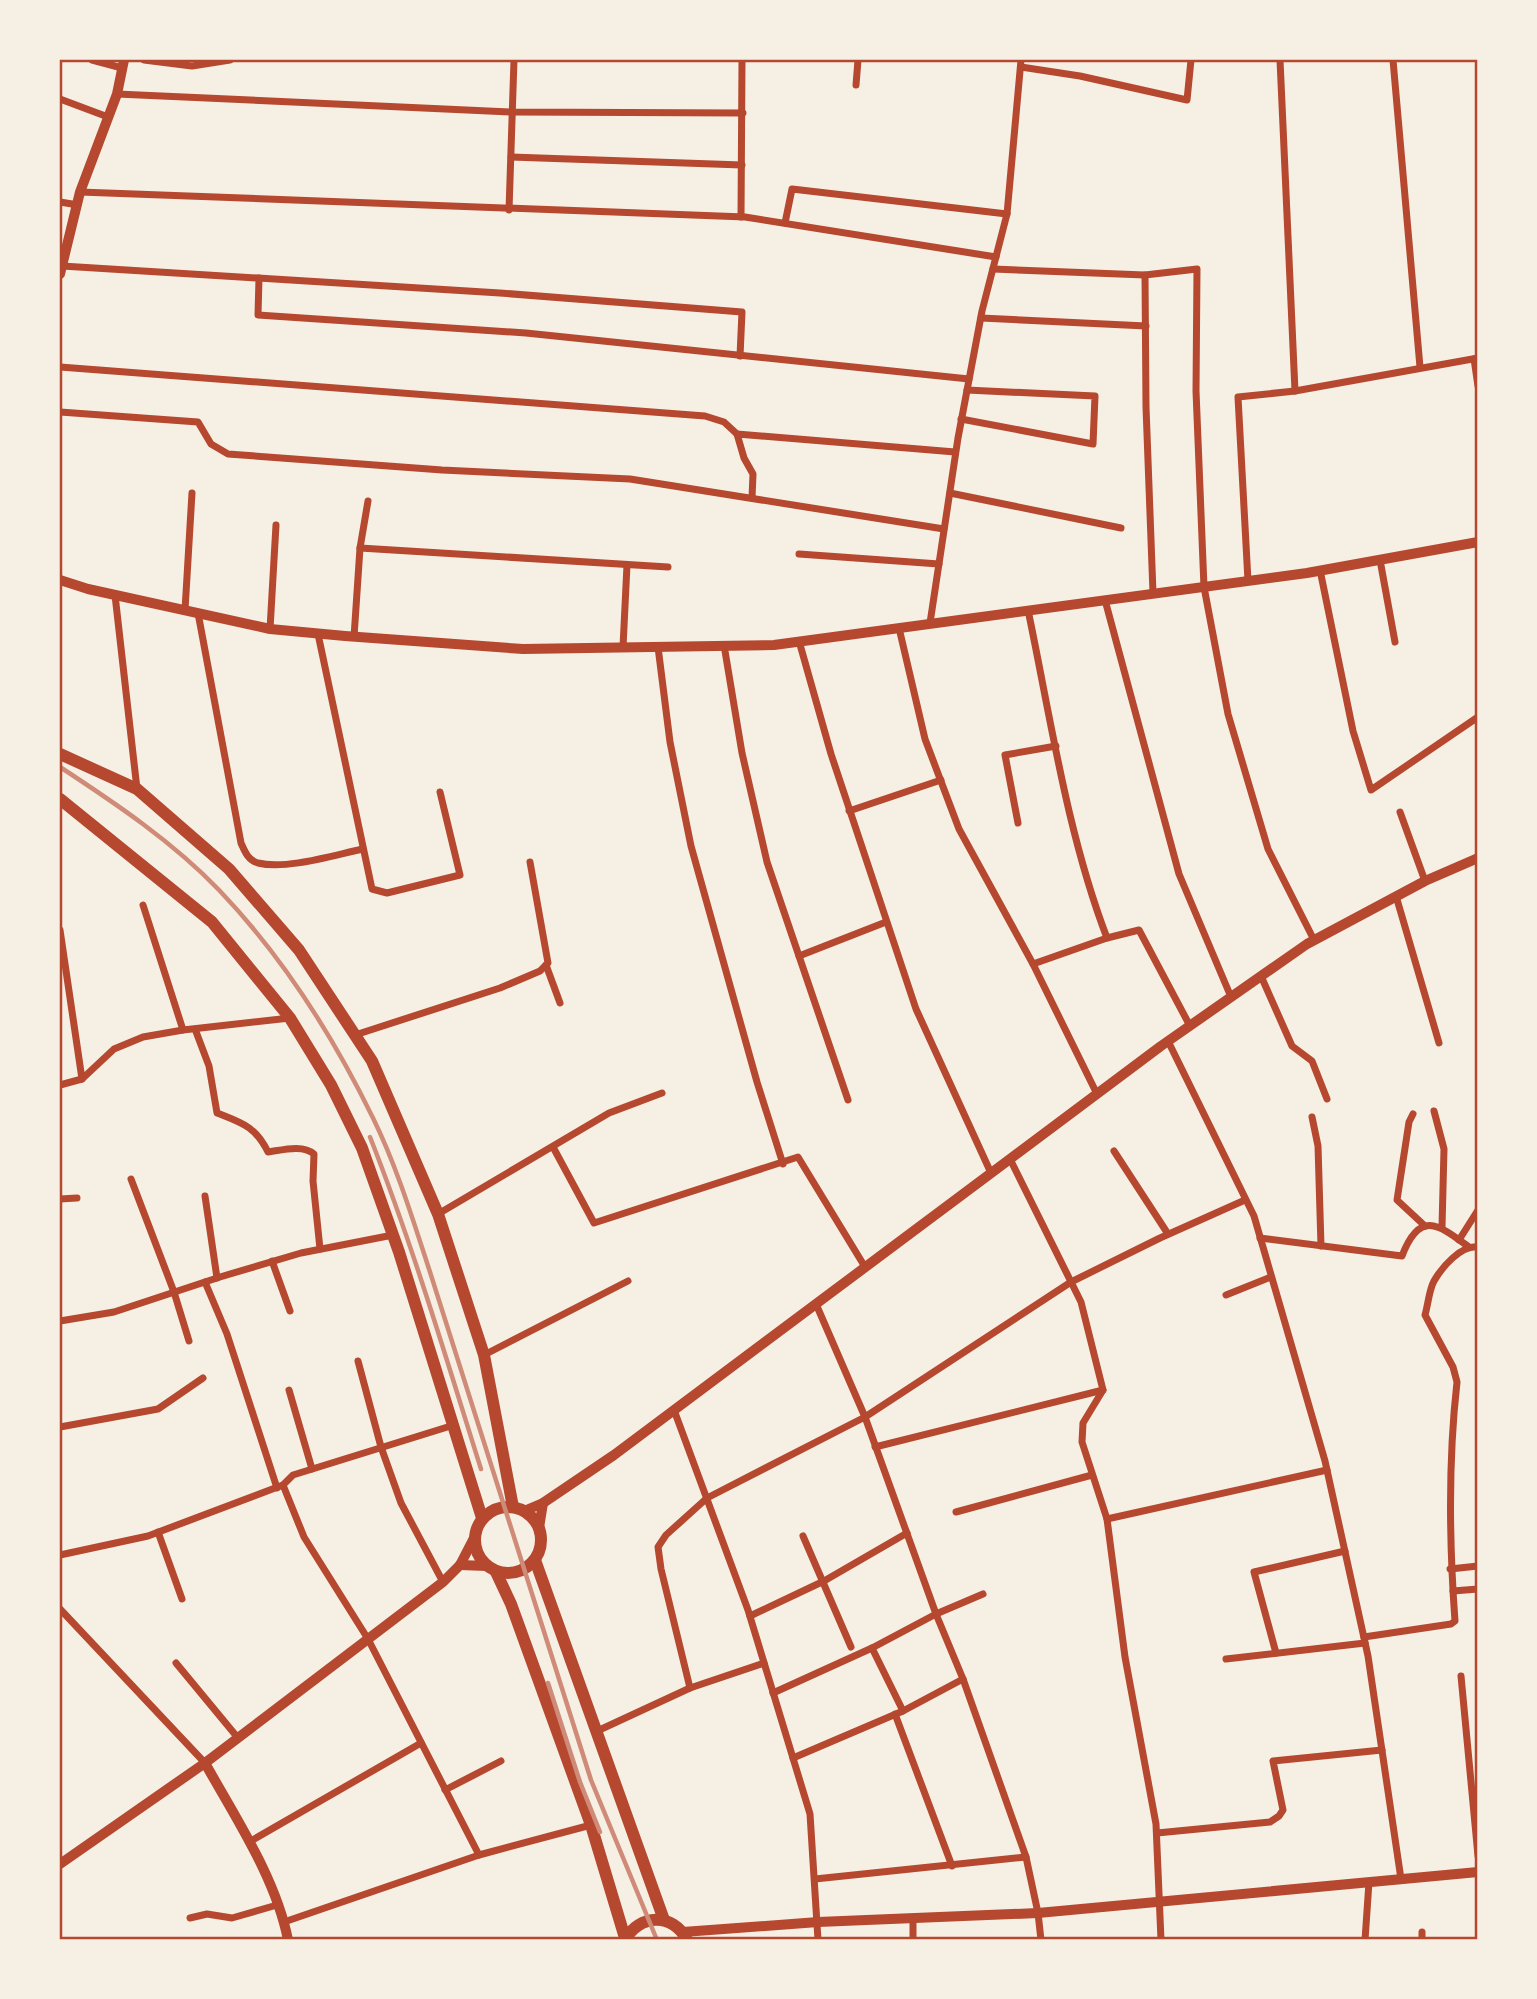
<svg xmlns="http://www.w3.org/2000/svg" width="1537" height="1999" font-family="'PT Sans Narrow',sans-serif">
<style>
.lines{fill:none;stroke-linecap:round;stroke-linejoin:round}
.minor{stroke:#b5482f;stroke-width:7}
.tertiary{stroke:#b5482f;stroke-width:10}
.secondary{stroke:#b5482f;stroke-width:10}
.primary{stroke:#b5482f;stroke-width:12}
.rail{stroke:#cf8b77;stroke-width:4.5}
.neatline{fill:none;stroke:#b5482f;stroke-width:2.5}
</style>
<rect width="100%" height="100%" fill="#f6efe4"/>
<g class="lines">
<!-- minor -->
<g class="minor">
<polyline points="92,60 122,68"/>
<polyline points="144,60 192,66 230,60"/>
<polyline points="1280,60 1295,391"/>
<polyline points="1393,60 1420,367"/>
<polyline points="1021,67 1080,76 1187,100 1191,60"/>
<polyline points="856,85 858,60"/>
<polyline points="117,94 512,112 743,113"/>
<polyline points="60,99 108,117"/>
<polyline points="511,157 742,165"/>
<polyline points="80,192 745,217 996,257"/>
<polyline points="60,202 78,205"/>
<polyline points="509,210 514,60"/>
<polyline points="741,217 742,60"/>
<polyline points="785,223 792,189 1007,214"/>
<polyline points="62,266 500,293 742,312 740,356"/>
<polyline points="993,269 1145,275 1197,269 1196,391 1204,587 1228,714 1268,849 1314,940"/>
<polyline points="1145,275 1146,407 1153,593"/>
<polyline points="259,278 258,315 526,333 969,379"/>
<polyline points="981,318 1146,326"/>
<polyline points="1474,359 1478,386"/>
<polyline points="60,367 705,416 724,422 737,434 744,458 753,474 752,498"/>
<polyline points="60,412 198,422 211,444 228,454 442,470 630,479 944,529"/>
<polyline points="961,419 1093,444 1095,396 967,390"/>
<polyline points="737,434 955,452"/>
<polyline points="950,493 1121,528"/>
<polyline points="360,548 668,567"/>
<polyline points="799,554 939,564"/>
<polyline points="1380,560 1395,642"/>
<polyline points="1320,570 1353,731 1371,790 1478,717"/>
<polyline points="1248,581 1238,397 1295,391 1478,358"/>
<polyline points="115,595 137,789"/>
<polyline points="1105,600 1179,874 1231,997"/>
<polyline points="185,610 192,493"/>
<path d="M1028,610C1051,720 1067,833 1107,938"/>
<path d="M198,613L241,843C245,852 248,860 258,863C286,870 334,855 363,849"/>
<polyline points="930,623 958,438 982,311 1007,214 1021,60"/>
<polyline points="899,628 925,739 959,829 1033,964 1097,1094"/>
<polyline points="270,629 276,525"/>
<polyline points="318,634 372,889 387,893 460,875 440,792"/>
<polyline points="354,637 360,548 368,501"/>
<polyline points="799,641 831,754 916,1009 991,1173"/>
<polyline points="724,645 742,753 767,862 848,1100"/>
<polyline points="623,647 627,565"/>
<polyline points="658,647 670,742 691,846 757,1082 783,1164"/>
<polyline points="849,811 941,780"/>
<polyline points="1400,812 1425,881"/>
<polyline points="1018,823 1005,755 1056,746"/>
<polyline points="1396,896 1439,1043"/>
<polyline points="143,905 183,1030"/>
<polyline points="60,930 82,1079"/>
<polyline points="799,956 886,922"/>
<polyline points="1033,964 1107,938 1139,930 1190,1026"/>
<polyline points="546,965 560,1003"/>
<polyline points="1261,976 1292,1046 1312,1061 1327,1099"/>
<path d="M195,1029L209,1066L217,1113C242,1123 255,1126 268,1152C282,1150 303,1144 314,1154L313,1181L320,1249"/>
<polyline points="355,1035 500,988 540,971 548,963 530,862"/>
<polyline points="1168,1041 1254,1216 1325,1461 1368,1656 1401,1879"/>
<polyline points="60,1085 82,1079 114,1049 143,1037 183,1030 290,1018"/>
<polyline points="1434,1111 1444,1149 1442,1227"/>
<polyline points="1413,1114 1409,1122 1397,1200 1425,1226"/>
<polyline points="1312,1117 1318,1146 1321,1246"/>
<polyline points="553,1147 594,1223 798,1157 865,1267"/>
<polyline points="1114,1151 1168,1234"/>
<polyline points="1010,1159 1081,1302 1103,1390 1083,1423 1082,1442 1107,1519 1125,1657 1156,1824 1161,1940"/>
<polyline points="131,1179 174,1292 189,1341"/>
<polyline points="205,1196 217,1278"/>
<polyline points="60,1199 77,1198"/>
<polyline points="438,1214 609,1113 662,1093"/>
<path d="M1260,1238L1402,1256C1420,1209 1439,1225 1469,1247"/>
<polyline points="1459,1240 1478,1210"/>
<polyline points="272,1261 290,1311"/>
<polyline points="205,1282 227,1334 277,1488"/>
<polyline points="1226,1295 1271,1277"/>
<polyline points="816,1304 865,1417 936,1614 963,1679 1026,1857 1038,1913 1041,1940"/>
<polyline points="60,1321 114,1312 220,1277 301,1253 393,1235"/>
<polyline points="484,1355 628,1281"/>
<polyline points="358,1361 381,1447 401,1503 443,1582"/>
<polyline points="289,1390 312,1469"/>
<polyline points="674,1410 748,1610 810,1814 818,1940"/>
<polyline points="60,1427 158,1409 203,1378"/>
<polyline points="875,1447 1103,1390"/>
<polyline points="283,1485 304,1537 368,1639 479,1855"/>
<polyline points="956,1512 1092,1475"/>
<polyline points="1107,1519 1327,1470"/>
<polyline points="158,1532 182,1599"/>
<polyline points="803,1536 851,1647"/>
<polyline points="60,1555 148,1536 283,1485 293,1475 454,1425"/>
<polyline points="1450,1569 1478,1566"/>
<polyline points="1453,1591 1478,1589"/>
<polyline points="60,1609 205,1763"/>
<polyline points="750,1616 824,1581 907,1533"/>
<path d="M1364,1637L1451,1624L1455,1621C1449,1540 1448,1462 1457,1382L1453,1367L1425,1315C1428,1305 1429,1290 1434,1281C1442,1267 1461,1245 1478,1247"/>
<polyline points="1276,1653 1254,1572 1345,1551"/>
<polyline points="1226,1659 1365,1643"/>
<polyline points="176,1663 238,1738"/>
<polyline points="1461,1676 1478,1856"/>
<polyline points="690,1688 661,1569 658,1547 666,1535 707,1498 865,1417 1071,1282 1160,1238 1245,1200"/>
<polyline points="773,1693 872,1648 936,1614 983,1594"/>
<polyline points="903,1711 963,1679"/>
<polyline points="895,1714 952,1866"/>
<polyline points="595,1732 690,1688 764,1663"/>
<polyline points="793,1758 903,1711 872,1648"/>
<polyline points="445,1790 501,1761"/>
<polyline points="1157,1833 1270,1822 1279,1816 1283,1810 1273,1761 1382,1750"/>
<polyline points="249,1842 421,1743"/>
<polyline points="815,1879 1026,1857"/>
<polyline points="190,1918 207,1914 232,1918 277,1905"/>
<polyline points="913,1920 913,1940"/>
<polyline points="284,1922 479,1855 591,1825"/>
<polyline points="1422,1932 1422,1940"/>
<polyline points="1365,1940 1369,1882"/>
</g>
<!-- tertiary -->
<path class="tertiary" d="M205,1763C235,1817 276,1878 288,1940"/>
<!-- secondary -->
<g class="secondary">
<polyline points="60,274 80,192 117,94 124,60"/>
<polyline points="60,580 88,589 270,629 345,636 523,649 774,645 1307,573 1478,542"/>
<polyline points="524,1511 543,1503 614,1455 1161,1046 1307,944 1425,881 1478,858"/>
<polyline points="539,1528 543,1503"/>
<polyline points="460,1565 487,1566"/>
<polyline points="60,1864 205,1763 443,1582 460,1565 474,1538"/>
<polyline points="683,1932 818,1922 1038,1913 1478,1872"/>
</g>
<!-- primary -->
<g class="primary">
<polyline points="60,754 137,789 229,869 299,950 372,1061 438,1214 484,1355 513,1507"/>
<polyline points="60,799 212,922 290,1018 331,1085 362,1148 399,1252 482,1518"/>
<circle cx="508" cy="1540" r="33"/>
<polyline points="535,1560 664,1920"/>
<polyline points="496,1572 511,1604 591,1825 625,1938"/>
<path d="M625,1940C639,1914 673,1912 687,1940"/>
</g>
<!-- rail -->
<g class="rail">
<path d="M60,767C115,803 173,842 219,890C282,956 333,1036 373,1118C397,1167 413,1220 430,1272L591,1780L657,1940"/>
<path d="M370,1137C413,1246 446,1358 481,1469"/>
<polyline points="548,1683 580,1782 600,1832"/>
</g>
</g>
<!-- border -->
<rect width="1537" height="1999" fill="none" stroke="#f6efe4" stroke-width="122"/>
<rect x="61" y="61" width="1415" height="1877" class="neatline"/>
</svg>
